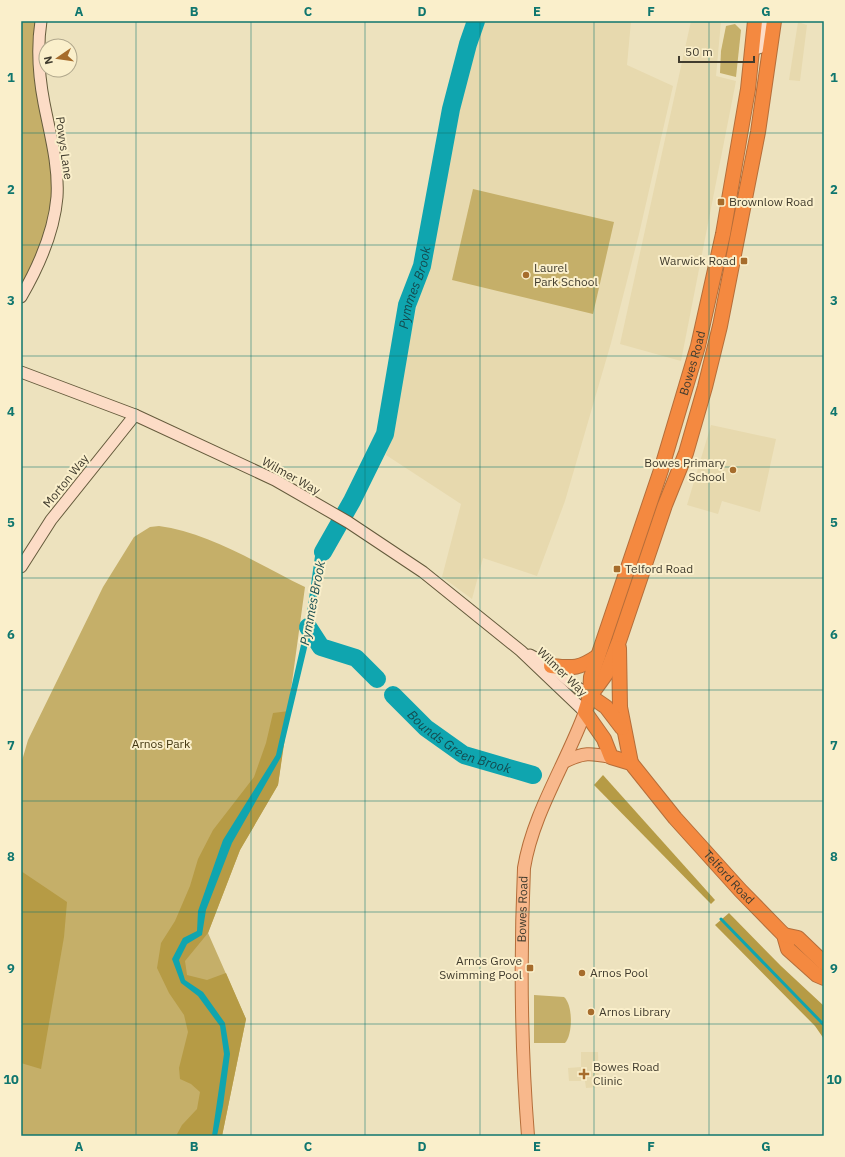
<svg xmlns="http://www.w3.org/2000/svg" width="845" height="1157" font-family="'IBM Plex Sans',sans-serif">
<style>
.built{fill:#e7d9ae}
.green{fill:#c5af69}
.forest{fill:#b69b45}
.water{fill:#0fa5af}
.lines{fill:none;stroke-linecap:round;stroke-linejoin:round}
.stream{stroke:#0fa5af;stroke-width:3}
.river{stroke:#0fa5af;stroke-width:18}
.secondary-casing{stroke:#655b3c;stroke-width:13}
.primary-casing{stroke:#b56e3a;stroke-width:14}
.highway-casing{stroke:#b56e3a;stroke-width:16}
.secondary{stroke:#fcdcc6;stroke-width:11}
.primary{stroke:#f8b88c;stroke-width:12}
.highway{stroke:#f48940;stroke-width:14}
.grid{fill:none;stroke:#0f766e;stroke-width:1;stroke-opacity:0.55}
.poi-dot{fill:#a66c2c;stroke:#faefcb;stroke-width:1.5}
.labels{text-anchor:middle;stroke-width:4;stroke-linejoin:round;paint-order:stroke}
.street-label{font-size:12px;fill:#413c2e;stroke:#faefcb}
.poi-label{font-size:12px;fill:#413c2e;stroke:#faefcb;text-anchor:start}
.park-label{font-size:12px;fill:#433712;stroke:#faefcb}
.water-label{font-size:13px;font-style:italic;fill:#144b4f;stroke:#faefcb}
.neatline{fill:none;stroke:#0f766e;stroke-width:1.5}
.grid-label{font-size:13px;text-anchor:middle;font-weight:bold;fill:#0f766e}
</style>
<rect width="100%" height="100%" fill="#ede2be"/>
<!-- built -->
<g class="built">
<polygon points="483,21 631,21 627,65 673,86 639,234 611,343 565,501 537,576 483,558 472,599 442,577 461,504 386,455 447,159 474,48"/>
<polygon points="691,21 721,21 716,76 736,81 681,361 620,344"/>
<polygon points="798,22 807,25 800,81 789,80"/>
<polygon points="711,425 776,439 760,512 722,501 718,514 687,505"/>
<polygon points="581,1052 598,1052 599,1087 586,1088 585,1081 569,1081 568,1068 581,1067"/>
</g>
<!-- green -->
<g class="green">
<polygon points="21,21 39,21 54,197 38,260 21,290"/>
<polygon points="735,24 741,30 736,77 720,73 721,51 726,26"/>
<polygon points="473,189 614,222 593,314 452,280"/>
<path d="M159,526C208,532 260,565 305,587L278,785L240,850L208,933L246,1019L222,1136H21V764L28,740L103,587L134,537L150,527Z"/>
<path d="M534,995L564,997C573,1005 573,1034 565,1043H534Z"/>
</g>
<!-- forest -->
<g class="forest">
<polygon points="289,711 278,785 240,850 208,933 185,961 187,975 207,980 226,973 246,1019 222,1136 176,1136 182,1125 197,1109 200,1092 191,1084 180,1079 179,1068 188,1032 184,1015 169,993 157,968 161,943 175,921 190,886 198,859 213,830 254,777 266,743 273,713"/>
<polygon points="603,775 715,900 711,904 594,785"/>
<polygon points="21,871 67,902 64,937 41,1069 21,1063"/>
<polygon points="729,913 781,966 824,1006 824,1039 815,1026 715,925"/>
</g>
<!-- water -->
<polygon class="water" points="329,527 339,533 322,562 312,627 281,757 232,843 206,910 202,935 187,944 179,960 185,980 203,992 225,1023 230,1054 223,1106 217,1136 212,1136 224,1054 220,1026 198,996 181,983 172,959 183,938 197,931 198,911 223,840 276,755 305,627 315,556"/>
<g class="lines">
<!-- stream -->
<polyline class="stream" points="721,919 824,1025"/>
<!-- river -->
<g class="river">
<path id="s1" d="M323,552L352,501L385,434L407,305L422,266L451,109L468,44L476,21"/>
<polyline points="308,627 321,647 356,658 377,679"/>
<path id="s2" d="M393,695L426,728L464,755L533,775"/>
</g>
<!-- secondary casing -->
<g class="secondary-casing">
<g id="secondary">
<polyline points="759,48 762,21"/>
<path d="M21,297C39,266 54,233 57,197C59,165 50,134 44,103C39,77 37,47 41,21"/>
<polyline points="21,372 135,415 275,480 348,522 423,572 521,651 585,712"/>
<polyline points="21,567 51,520 135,415"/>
<polyline points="530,655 551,666 571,683 590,696"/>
</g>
</g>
<!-- primary casing -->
<g class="primary-casing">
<g id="primary">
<path d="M564,762C584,752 590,753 611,757"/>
<path id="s3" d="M528,1136C521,1047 520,958 524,868C533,813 566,764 585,712"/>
</g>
</g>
<!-- highway casing -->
<g class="highway-casing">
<g id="highway">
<path id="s4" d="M774,21L758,132L720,326L705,387L686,453L665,505L619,641L606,674L590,696L585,712L604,739L611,757L631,763L675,818L740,890L784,935L788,949L817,975L824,978"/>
<polyline points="619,648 620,707 631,763"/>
<path d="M551,666C573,668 579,669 598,656"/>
<path id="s5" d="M590,696L591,677L661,470L698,346L723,234L748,89L755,21"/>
<polyline points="590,696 606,707 622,728"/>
<polyline points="784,935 798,938 824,963"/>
</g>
</g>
<!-- secondary -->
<use href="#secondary" class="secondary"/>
<!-- primary -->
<use href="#primary" class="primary"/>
<!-- highway -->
<use href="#highway" class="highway"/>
</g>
<!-- grid -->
<path class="grid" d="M136,21V1136M251,21V1136M365,21V1136M480,21V1136M594,21V1136M709,21V1136M21,133H824M21,245H824M21,356H824M21,467H824M21,578H824M21,690H824M21,801H824M21,912H824M21,1024H824"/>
<!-- markers -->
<g class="poi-dot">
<rect x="717" y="198" width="8" height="8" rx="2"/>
<rect x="740" y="257" width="8" height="8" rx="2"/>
<circle cx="526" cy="275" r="4"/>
<circle cx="733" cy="470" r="4"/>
<rect x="613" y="565" width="8" height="8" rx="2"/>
<rect x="526" y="964" width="8" height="8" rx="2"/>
<circle cx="582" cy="973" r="4"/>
<circle cx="591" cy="1012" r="4"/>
<path d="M582 1068h4v4h4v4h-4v4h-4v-4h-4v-4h4z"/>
</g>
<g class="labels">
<!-- street labels -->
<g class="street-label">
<text transform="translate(64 148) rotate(82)" y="4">Powys Lane</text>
<text dy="4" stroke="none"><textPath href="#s5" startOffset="349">Bowes Road</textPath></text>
<text transform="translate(291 476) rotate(29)" y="4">Wilmer Way</text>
<text transform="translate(66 481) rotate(-51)" y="4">Morton Way</text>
<text transform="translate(562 672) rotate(44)" y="4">Wilmer Way</text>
<text dy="4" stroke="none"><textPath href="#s4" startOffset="944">Telford Road</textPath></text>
<text dy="4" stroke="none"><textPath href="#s3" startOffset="227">Bowes Road</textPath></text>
</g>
<!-- poi labels -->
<g class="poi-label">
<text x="729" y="206">Brownlow Road</text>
<text x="736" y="265" text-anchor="end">Warwick Road</text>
<text x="534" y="272">Laurel<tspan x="534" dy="14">Park School</tspan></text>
<text x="725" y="467" text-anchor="end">Bowes Primary<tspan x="725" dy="14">School</tspan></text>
<text x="625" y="573">Telford Road</text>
<text x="522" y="965" text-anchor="end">Arnos Grove<tspan x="522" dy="14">Swimming Pool</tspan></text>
<text x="590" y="977">Arnos Pool</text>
<text x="599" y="1016">Arnos Library</text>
<text x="593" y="1071">Bowes Road<tspan x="593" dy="14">Clinic</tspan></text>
</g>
<!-- park labels -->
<g class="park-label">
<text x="161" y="748">Arnos Park</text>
</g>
<!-- water labels -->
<g class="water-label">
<text dy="5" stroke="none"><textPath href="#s1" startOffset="283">Pymmes Brook</textPath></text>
<text transform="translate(312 603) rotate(-79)" y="5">Pymmes Brook</text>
<text dy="5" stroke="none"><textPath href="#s2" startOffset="83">Bounds Green Brook</textPath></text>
</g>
</g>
<!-- border -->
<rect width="845" height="1157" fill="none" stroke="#faefcb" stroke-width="44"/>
<!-- north arrow -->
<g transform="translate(58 58) rotate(257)"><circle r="19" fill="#faefcb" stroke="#b0a78c"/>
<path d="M0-3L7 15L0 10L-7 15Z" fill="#a66c2c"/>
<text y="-6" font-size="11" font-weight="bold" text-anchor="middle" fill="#413c2e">N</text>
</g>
<!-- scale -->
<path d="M679 56v6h75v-6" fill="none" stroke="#413c2e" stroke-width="2"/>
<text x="685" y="56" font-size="12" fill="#413c2e" stroke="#faefcb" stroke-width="3" paint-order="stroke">50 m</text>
<rect x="22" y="22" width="801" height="1113" class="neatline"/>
<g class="grid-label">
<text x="79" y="16">A</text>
<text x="194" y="16">B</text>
<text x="308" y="16">C</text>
<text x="422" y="16">D</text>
<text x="537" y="16">E</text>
<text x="651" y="16">F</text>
<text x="766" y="16">G</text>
<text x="11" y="82">1</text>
<text x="834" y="82">1</text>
<text x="11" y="194">2</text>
<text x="834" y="194">2</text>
<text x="11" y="305">3</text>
<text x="834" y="305">3</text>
<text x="11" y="416">4</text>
<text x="834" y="416">4</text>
<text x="11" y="527">5</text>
<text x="834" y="527">5</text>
<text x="11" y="639">6</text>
<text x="834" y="639">6</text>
<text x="11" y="750">7</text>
<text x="834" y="750">7</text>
<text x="11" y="861">8</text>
<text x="834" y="861">8</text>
<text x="11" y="973">9</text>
<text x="834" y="973">9</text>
<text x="11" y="1084">10</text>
<text x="834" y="1084">10</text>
<text x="79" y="1151">A</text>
<text x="194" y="1151">B</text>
<text x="308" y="1151">C</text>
<text x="422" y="1151">D</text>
<text x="537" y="1151">E</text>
<text x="651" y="1151">F</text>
<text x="766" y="1151">G</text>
</g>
</svg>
